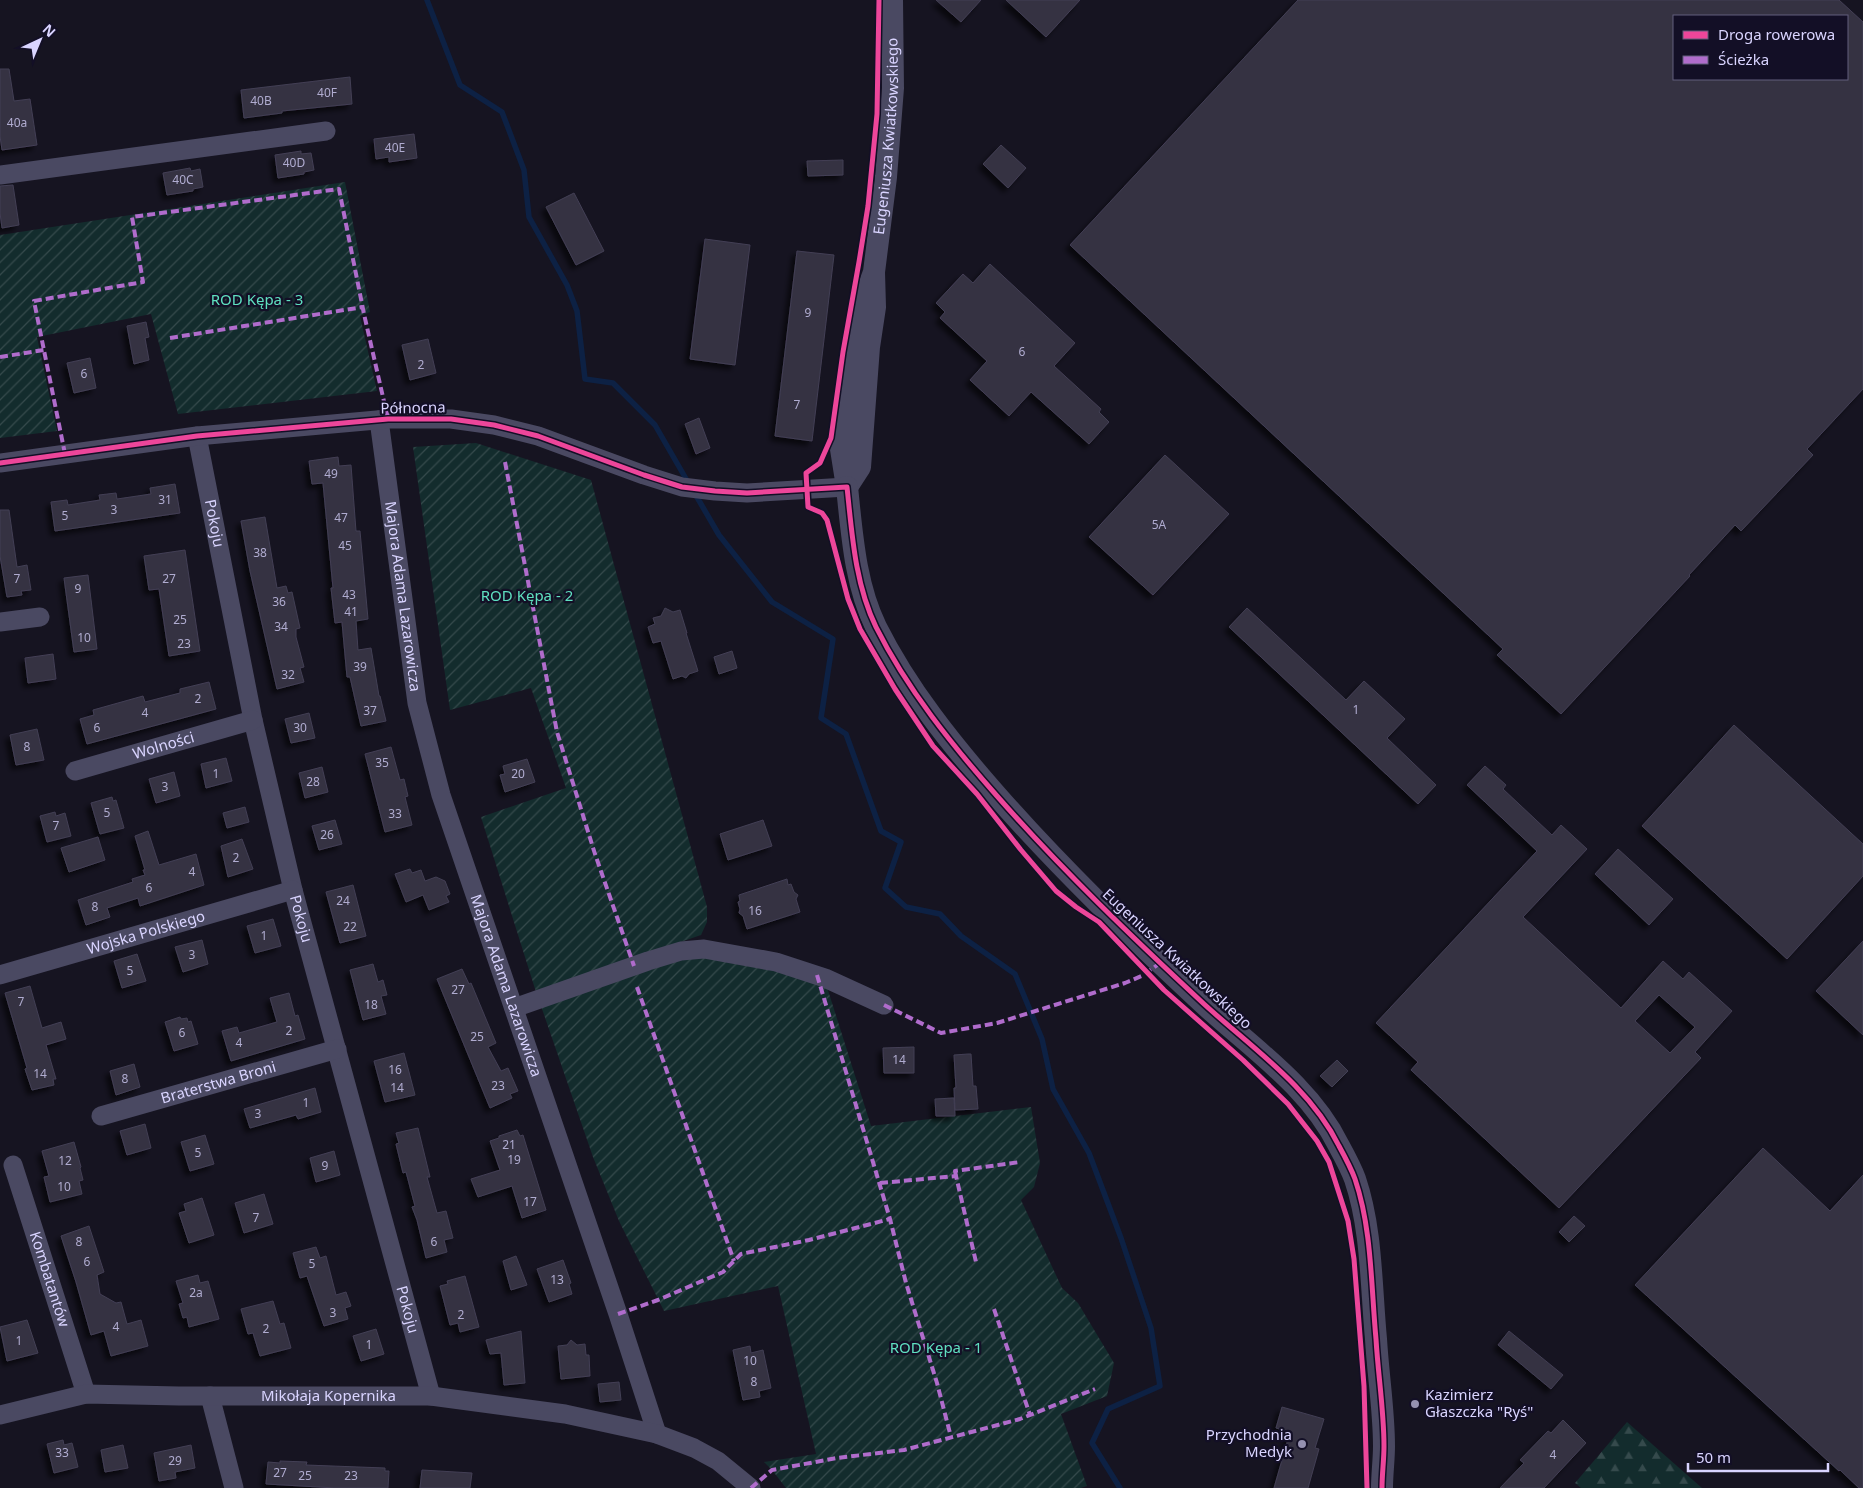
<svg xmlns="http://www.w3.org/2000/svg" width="1863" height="1488" font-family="'Noto Sans',sans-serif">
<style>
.forest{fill:url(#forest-firs)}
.garden{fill:url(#garden-furrows)}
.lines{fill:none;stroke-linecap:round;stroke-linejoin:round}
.stream{stroke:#0d2144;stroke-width:5.5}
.building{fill:#343243;stroke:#433f54;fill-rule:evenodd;filter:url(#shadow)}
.minor{stroke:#4a4962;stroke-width:19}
.tertiary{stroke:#4a4962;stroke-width:22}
.quiet{stroke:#b06ccc;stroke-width:4;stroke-dasharray:8 4;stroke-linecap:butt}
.cycleway-casing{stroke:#130f26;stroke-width:8}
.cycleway{stroke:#ed469a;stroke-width:5}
.poi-dot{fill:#9591b1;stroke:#130f26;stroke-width:2}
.labels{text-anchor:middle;stroke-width:4.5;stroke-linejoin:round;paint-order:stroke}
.number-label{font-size:12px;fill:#b0acd0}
.street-label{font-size:15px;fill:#d9d4ff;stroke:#130f26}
.park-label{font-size:15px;fill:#5fe0c0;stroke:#130f26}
.poi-label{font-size:15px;fill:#d9d4ff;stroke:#130f26;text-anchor:start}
</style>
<defs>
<pattern id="forest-firs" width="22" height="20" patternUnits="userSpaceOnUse" patternTransform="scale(1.25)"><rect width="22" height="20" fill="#132c2d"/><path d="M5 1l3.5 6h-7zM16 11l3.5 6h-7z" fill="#354a4c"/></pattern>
<pattern id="garden-furrows" width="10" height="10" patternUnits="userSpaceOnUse" patternTransform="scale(1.25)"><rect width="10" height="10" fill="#132c2d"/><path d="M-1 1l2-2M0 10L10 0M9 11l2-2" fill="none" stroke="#354a4c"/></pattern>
<filter id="shadow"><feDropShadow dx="-4.5" dy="4.5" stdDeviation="2.5" flood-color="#0009"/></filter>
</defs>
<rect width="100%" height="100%" fill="#161421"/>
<!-- forest -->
<polygon class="forest" points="1627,1422 1702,1488 1581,1488 1575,1483"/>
<!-- garden -->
<g class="garden">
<polygon points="345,182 370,312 360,316 377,391 178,414 151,314 37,337 57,431 0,438 0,235"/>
<polygon points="476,443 591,480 707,907 707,922 701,935 536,992 481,817 566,788 531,688 450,710 413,447"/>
<polygon points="696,954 790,974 826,984 871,1126 1031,1107 1040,1163 1034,1187 1021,1200 1062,1288 1078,1303 1114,1363 1107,1396 1061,1414 1087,1486 1081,1488 786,1488 772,1470 764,1462 816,1454 778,1286 664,1311 619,1221 593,1157 541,1006"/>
</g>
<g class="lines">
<!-- stream -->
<g class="stream">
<polyline points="427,0 460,85 502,112 524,170 529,217 567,285 577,311 585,379 613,383 655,425 689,484"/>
<polyline points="694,492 719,535 772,602 833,639 821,718 846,734 881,831 901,842 885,888 906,907 940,914 961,936 1015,974 1042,1039 1053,1089 1089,1153 1121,1238 1151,1328 1160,1386 1108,1409 1092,1443 1120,1488"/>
</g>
</g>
<!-- building -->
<g class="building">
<polygon points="936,0 981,0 961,22"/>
<polygon points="1006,0 1080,0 1046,37"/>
<path d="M1298,0H1839L1863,22V389L1807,449L1813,455L1741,531L1735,525L1689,575L1690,576L1561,714L1497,655L1503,649L1070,245ZM1674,16H1847V79H1674Z"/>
<polygon points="0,69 9,69 14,101 30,99 37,145 2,150 0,136"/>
<polygon points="350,77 352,104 282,111 282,113 244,118 241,90"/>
<polygon points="414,134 417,158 389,162 389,157 376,159 374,139"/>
<polygon points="1001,145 1026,168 1008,188 983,164"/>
<polygon points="301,151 301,154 311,153 314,170 304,172 304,174 278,178 275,155"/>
<polygon points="843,160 843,175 808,176 807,161"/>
<polygon points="190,168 191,171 200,169 203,187 193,189 193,191 167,195 163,173"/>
<polygon points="13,185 19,225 2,228 0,213 0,186"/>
<polygon points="574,193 604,251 576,265 546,207"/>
<polygon points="705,239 750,245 735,365 690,359"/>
<polygon points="797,251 834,255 812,441 775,436"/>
<polygon points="990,264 1075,343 1054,366 1101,409 1099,412 1109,422 1089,444 1031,392 1009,416 970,380 987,361 940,318 945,312 936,303 963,274 973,283"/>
<polygon points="146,322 149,337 145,338 149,360 134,364 127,326"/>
<polygon points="428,339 436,373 410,380 402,345"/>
<polygon points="90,358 96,388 74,393 67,363"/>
<polygon points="699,418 710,448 696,454 685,424"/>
<polygon points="1165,455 1229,514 1153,595 1089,537"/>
<polygon points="338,457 339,466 351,465 356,531 360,531 368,619 356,621 358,650 371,648 379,696 380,696 386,721 361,726 350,677 347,677 342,622 335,623 331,588 333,588 323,483 312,484 309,461"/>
<polygon points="175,484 180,513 55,531 51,502 67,500 68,505 100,500 99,495 116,493 117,499 151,494 150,488"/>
<polygon points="0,510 9,510 17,567 27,565 31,590 21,591 22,595 7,597 0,556"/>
<polygon points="265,517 277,588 286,586 288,593 292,592 300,628 296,629 296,637 304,667 300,668 304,682 277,689 250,571 241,521"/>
<polygon points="185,550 200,651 169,656 159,589 149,590 144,556"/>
<polygon points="88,575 97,649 74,652 64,578"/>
<polygon points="665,608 673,612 680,610 687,633 686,633 698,671 689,674 686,678 682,676 673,679 661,641 653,643 648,627 655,624 653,618 661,616"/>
<polygon points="1247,608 1346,700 1364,681 1405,719 1387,738 1436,785 1418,804 1229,627"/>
<polygon points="732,651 737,668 719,674 714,657"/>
<polygon points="53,654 56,679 28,683 25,658"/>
<polygon points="209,682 216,709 87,744 80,719 94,715 93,710 143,696 145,702 180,693 180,689"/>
<polygon points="309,713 315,738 291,743 285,719"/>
<polygon points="1734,725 1863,844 1863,876 1787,959 1642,826"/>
<polygon points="37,729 44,760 16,765 10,735"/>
<polygon points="391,747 400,780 404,779 408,796 405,797 412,825 385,832 365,754"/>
<polygon points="226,758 232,781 206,788 201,764"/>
<polygon points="527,759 535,782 505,792 500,775 505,774 503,766"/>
<path d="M1485,766L1506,785L1503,789L1552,835L1561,825L1587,849L1523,917L1621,1008L1663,961L1683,979L1689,972L1732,1011L1695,1052L1701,1058L1559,1208L1411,1070L1418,1062L1376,1023L1537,851L1467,785ZM1659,995L1695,1027L1670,1053L1635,1021Z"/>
<polygon points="322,767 328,792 305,798 299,773"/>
<polygon points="174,772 180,796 156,803 149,779"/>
<polygon points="112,797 113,801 116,800 124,828 100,834 91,803"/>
<polygon points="245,807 249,822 227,828 223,813"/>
<polygon points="55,812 56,816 65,813 71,836 47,842 40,816"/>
<polygon points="335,820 342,844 319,850 312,826"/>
<polygon points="763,820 772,846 728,860 720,834"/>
<polygon points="148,831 159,865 196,854 204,885 140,906 138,898 107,908 110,917 86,925 78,900 133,882 132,879 145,875 143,870 145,870 135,836"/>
<polygon points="98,837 105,860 69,872 61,848"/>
<polygon points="242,839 253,869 228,877 221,846"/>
<polygon points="1618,849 1673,899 1649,925 1595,874"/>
<polygon points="410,869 412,873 421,870 425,881 436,877 445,881 450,894 446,896 449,902 429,910 423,895 406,902 395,874"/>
<polygon points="787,879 788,885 791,884 794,892 798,895 796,899 800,912 747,929 743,916 739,913 740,909 738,902 740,901 739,895"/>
<polygon points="353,885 366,936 340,943 326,892"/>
<polygon points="273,919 281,946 255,953 247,926"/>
<polygon points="202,940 208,964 183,972 175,947"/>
<polygon points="1863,941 1863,1035 1816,991"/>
<polygon points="137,954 146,981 122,988 114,961"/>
<polygon points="373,964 378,982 383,980 387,995 381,996 386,1014 363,1020 350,970"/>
<polygon points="462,969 469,984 471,983 496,1043 488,1047 501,1071 508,1068 518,1091 510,1094 512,1098 490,1108 437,979"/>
<polygon points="30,986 42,1028 61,1022 66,1039 46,1045 56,1079 53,1079 54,1085 32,1090 25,1069 27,1068 5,993"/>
<polygon points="289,993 295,1016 298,1015 305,1039 231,1061 222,1031 237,1027 239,1033 277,1022 270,998"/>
<polygon points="180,1017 181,1019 187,1018 188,1022 191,1021 198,1044 174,1051 165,1022"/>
<polygon points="914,1047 914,1073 884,1073 883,1048"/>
<polygon points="404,1053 415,1095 385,1102 374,1061"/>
<polygon points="968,1054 971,1054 973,1086 976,1086 978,1109 955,1110 954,1088 956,1088 954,1055"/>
<polygon points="1337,1060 1348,1071 1332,1087 1320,1076"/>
<polygon points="134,1064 140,1087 116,1095 110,1071"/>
<polygon points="315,1088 321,1112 298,1119 296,1115 250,1128 244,1109"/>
<polygon points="954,1098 955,1116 936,1116 935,1099"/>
<polygon points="145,1124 151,1148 127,1155 120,1131"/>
<polygon points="418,1128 430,1177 427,1177 437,1213 446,1211 453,1238 444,1240 447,1252 426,1258 417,1220 412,1207 415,1206 406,1172 403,1173 396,1144 399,1143 396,1133"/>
<polygon points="517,1130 520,1136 523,1135 546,1210 522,1218 512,1186 478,1197 471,1179 500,1170 490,1141 499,1138 499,1136"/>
<polygon points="205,1135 214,1164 190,1171 181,1142"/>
<polygon points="74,1142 81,1167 80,1168 83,1180 79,1181 82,1194 50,1202 44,1177 49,1176 42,1151"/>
<polygon points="1763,1148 1830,1211 1863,1175 1863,1488 1859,1488 1840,1470 1839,1471 1635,1285"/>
<polygon points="334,1151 340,1175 316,1182 310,1158"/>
<polygon points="264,1194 273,1224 244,1233 235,1203"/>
<polygon points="202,1198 214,1235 189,1243 179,1213 186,1211 184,1204"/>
<polygon points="1574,1216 1585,1226 1569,1242 1559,1232"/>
<polygon points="89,1226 104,1272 97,1275 100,1294 116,1303 121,1302 127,1324 141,1320 148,1346 111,1356 104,1331 91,1335 76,1282 61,1236"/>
<polygon points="316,1247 320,1258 326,1256 336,1295 346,1292 351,1306 345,1308 348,1319 324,1326 307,1276 300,1278 293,1253"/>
<polygon points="516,1256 527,1285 511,1290 503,1261"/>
<polygon points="563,1260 571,1283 569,1284 572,1294 549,1302 537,1269"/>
<polygon points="198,1275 200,1283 208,1281 219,1319 189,1327 187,1317 183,1318 179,1304 183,1303 176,1281"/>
<polygon points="465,1276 479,1327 460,1332 458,1323 450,1325 440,1286 448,1284 447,1281"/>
<polygon points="273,1301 280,1324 284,1323 291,1348 260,1356 253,1333 248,1334 241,1309"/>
<polygon points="27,1320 38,1353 7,1361 0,1327"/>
<polygon points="376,1329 384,1354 361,1361 353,1336"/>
<polygon points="521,1331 525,1383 504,1385 501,1353 490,1354 486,1340"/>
<polygon points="1509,1331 1563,1375 1551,1389 1498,1345"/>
<polygon points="571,1340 577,1345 585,1344 586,1355 589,1355 590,1376 561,1379 558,1346 567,1345"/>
<polygon points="750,1346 751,1353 763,1350 771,1388 759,1391 760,1397 743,1400 733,1350"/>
<polygon points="619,1382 621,1400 600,1402 598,1384"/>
<polygon points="1282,1407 1324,1419 1315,1448 1319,1449 1308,1488 1274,1488 1290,1432 1276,1428"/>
<polygon points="1563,1420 1586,1443 1544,1488 1500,1488 1524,1463 1520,1460 1548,1431 1551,1433"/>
<polygon points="63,1440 64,1445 72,1443 78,1467 54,1473 47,1444"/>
<polygon points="123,1445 128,1468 105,1472 101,1450"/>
<polygon points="191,1445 195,1468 175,1472 176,1478 159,1481 154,1453"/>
<polygon points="280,1461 307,1462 306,1465 385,1468 385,1471 389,1471 388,1488 336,1488 266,1484 268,1462 280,1463"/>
<polygon points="422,1470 472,1473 470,1488 420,1488"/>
</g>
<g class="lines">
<!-- minor -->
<g class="minor">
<polyline points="0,175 326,131"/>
<path id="s1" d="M379,420L417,703L441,795L618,1314L657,1434"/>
<path id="s2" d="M197,436L253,720L293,890L431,1396"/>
<polyline points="0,463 197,436 388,419 451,419 494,425 538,436 644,475 682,487 715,491 747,493 847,487"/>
<polyline points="0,622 40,617"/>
<path id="s3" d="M75,771L253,720"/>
<path id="s4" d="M0,975L293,890"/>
<polyline points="514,1008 648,961 681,951 704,949 776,962 825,978 884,1005"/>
<path id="s5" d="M101,1116L337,1049"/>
<path id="s6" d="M13,1165L86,1394"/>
<polyline points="210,1396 234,1488"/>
<path id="s7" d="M0,1415L86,1394L179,1396H431L565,1414L657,1434L694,1448L718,1461L751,1488"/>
</g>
<!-- tertiary -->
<g class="tertiary">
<path id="s8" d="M874,272L866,294L841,449L847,487L860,467L869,347L875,307L874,272L886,177L893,88L892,0"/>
<path d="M847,487C852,534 855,584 876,627C907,689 952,745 997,796C1062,870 1133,938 1204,1004C1252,1048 1310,1087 1339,1146C1345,1157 1351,1168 1355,1179C1372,1229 1371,1286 1376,1339C1378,1374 1384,1411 1384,1446C1384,1460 1382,1474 1382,1488"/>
</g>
<!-- quiet -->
<g class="quiet">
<polyline points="170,338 363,307"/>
<polyline points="0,357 44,350"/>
<polyline points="65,454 34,301 143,282 132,217 339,189 364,314 388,419"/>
<polyline points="505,462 557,732 595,854 634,966"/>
<polyline points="817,975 890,1219 906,1283 937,1383 951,1437"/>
<polyline points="637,987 734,1261"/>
<polyline points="884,1005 941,1033 997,1023 1125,983 1144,975 1160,963"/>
<polyline points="956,1176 955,1171 1020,1162"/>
<polyline points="880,1183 956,1176 976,1262"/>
<polyline points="994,1309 1030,1415"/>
<polyline points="618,1314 658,1300 723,1272 741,1254 809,1240 890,1219"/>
<polyline points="751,1488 772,1470 837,1458 904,1450 1020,1419 1095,1389"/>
</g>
<!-- cycleway casing -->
<g class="cycleway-casing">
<g id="cycleway">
<polyline points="879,0 877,114 868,206 859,262 843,352 831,438 820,463 806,473 808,507 822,513 827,520 848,599 860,629 895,689 933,746 977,794 1021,850 1056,891 1076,907 1099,922 1164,990 1243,1060 1288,1104 1317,1141 1329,1162 1348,1221 1354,1259 1364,1386 1367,1488"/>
<path d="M0,463L197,436L388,419H451L494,425L538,436L644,475L682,487L715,491L747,493L847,487C852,534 855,584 876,627C907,689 952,745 997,796C1062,870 1133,938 1204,1004C1252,1048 1310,1087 1339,1146C1345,1157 1351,1168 1355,1179C1372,1229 1371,1286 1376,1339C1378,1374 1384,1411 1384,1446C1384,1460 1382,1474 1382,1488"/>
</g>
</g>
<!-- cycleway -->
<use href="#cycleway" class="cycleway"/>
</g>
<!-- markers -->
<g class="poi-dot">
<circle cx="1415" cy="1404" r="5"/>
<circle cx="1302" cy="1444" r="5"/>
</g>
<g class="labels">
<!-- number labels -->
<g class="number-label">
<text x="327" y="97">40F</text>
<text x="261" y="105">40B</text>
<text x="17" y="127">40a</text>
<text x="395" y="152">40E</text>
<text x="294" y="167">40D</text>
<text x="183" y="184">40C</text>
<text x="808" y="317">9</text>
<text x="1022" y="356">6</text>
<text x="421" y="369">2</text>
<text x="84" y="378">6</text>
<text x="797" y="409">7</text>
<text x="331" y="478">49</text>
<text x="165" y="504">31</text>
<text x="114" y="514">3</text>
<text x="65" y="520">5</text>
<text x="341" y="522">47</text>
<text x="1159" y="529">5A</text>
<text x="345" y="550">45</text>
<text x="260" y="557">38</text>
<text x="17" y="583">7</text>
<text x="169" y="583">27</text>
<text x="78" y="593">9</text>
<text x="349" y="599">43</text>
<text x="279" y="606">36</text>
<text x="351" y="616">41</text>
<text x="180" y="624">25</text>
<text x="281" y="631">34</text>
<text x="84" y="642">10</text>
<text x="184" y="648">23</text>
<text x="360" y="671">39</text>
<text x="288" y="679">32</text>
<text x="198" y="703">2</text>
<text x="1356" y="714">1</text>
<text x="370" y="715">37</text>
<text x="145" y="717">4</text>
<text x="97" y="732">6</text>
<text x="300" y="732">30</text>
<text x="27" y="751">8</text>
<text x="382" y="767">35</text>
<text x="216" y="778">1</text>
<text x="518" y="778">20</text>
<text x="313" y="786">28</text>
<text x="165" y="791">3</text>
<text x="107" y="817">5</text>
<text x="395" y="818">33</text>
<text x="56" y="830">7</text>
<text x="327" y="839">26</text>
<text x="236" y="862">2</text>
<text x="192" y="876">4</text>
<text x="149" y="892">6</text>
<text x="343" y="905">24</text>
<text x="95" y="911">8</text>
<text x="755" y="915">16</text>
<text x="350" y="931">22</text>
<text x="264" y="940">1</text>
<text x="192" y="959">3</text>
<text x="130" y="975">5</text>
<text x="458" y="994">27</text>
<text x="21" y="1006">7</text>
<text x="371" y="1009">18</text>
<text x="289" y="1035">2</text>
<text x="182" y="1037">6</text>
<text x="477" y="1041">25</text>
<text x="239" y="1047">4</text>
<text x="899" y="1064">14</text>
<text x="395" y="1074">16</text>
<text x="40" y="1078">14</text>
<text x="125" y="1083">8</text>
<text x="498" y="1090">23</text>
<text x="397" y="1092">14</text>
<text x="306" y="1107">1</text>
<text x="258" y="1118">3</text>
<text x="509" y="1149">21</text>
<text x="198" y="1157">5</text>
<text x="514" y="1164">19</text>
<text x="65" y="1165">12</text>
<text x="325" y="1170">9</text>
<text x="64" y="1191">10</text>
<text x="530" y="1206">17</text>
<text x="256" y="1222">7</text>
<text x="79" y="1246">8</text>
<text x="434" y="1246">6</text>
<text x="87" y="1266">6</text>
<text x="312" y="1268">5</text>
<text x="557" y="1284">13</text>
<text x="196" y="1297">2a</text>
<text x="333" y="1317">3</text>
<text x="461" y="1319">2</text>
<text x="116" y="1331">4</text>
<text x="266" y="1333">2</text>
<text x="19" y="1345">1</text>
<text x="369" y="1349">1</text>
<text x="750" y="1365">10</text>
<text x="754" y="1386">8</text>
<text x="62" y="1457">33</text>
<text x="1553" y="1459">4</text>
<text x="175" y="1465">29</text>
<text x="280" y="1477">27</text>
<text x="305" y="1480">25</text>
<text x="351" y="1480">23</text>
</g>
<!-- street labels -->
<g class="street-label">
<text dy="5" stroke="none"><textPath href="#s8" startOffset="575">Eugeniusza Kwiatkowskiego</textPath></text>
<text transform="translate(413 408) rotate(-1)" y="5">Północna</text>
<text dy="5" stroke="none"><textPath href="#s2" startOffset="89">Pokoju</textPath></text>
<text dy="5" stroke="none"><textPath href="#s1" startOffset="178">Majora Adama Lazarowicza</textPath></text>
<text dy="5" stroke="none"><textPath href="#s3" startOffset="92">Wolności</textPath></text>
<text dy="5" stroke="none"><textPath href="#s2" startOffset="494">Pokoju</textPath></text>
<text dy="5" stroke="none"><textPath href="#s4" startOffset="152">Wojska Polskiego</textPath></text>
<text transform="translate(1177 959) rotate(43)" y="5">Eugeniusza Kwiatkowskiego</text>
<text dy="5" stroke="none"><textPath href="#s1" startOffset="582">Majora Adama Lazarowicza</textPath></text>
<text dy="5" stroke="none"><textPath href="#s5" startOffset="122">Braterstwa Broni</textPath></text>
<text dy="5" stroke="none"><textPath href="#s6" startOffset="120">Kombatantów</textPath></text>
<text dy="5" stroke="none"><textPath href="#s2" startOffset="899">Pokoju</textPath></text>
<text dy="5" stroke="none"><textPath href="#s7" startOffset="331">Mikołaja Kopernika</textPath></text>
</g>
<!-- park labels -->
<g class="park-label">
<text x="257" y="305">ROD Kępa - 3</text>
<text x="527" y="601">ROD Kępa - 2</text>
<text x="936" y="1353">ROD Kępa - 1</text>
</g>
<!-- poi labels -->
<g class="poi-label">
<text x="1425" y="1400">Kazimierz<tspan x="1425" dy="17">Głaszczka "Ryś"</tspan></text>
<text x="1292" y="1440" text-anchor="end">Przychodnia<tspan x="1292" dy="17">Medyk</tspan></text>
</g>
</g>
<!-- legend -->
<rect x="1673" y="15" width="175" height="65" fill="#130f26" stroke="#625e7d"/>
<rect x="1683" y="31" width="25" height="8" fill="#ed469a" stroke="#625e7d"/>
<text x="1718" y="40" font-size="15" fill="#d9d4ff">Droga rowerowa</text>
<rect x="1683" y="56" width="25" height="8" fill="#b06ccc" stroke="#625e7d"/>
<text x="1718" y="65" font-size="15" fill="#d9d4ff">Ścieżka</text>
<!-- north arrow -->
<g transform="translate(40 40) rotate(44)" stroke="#130f26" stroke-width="4" paint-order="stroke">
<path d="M0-4L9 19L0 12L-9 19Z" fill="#d9d4ff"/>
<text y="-8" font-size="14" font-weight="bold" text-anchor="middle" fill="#d9d4ff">N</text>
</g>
<!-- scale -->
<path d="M1688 1463v8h140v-8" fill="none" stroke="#d9d4ff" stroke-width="2.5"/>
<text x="1696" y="1463" font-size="15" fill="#d9d4ff" stroke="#130f26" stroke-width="4" paint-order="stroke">50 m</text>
</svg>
